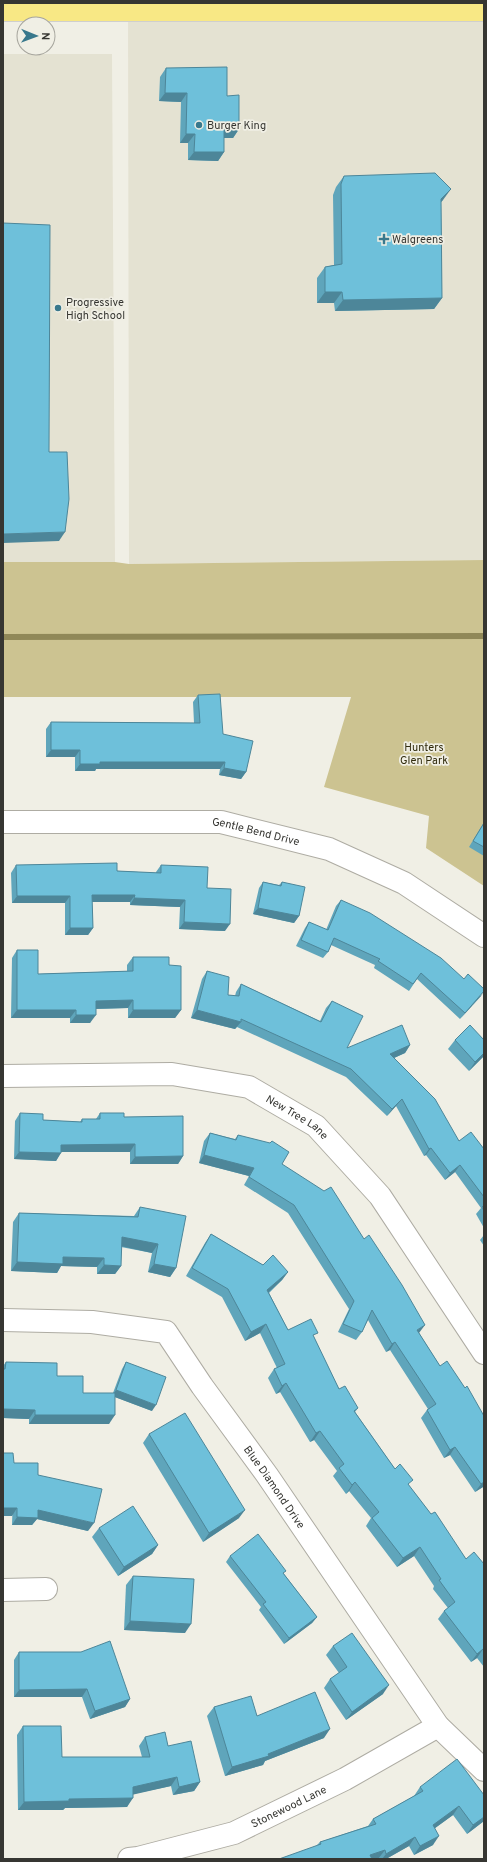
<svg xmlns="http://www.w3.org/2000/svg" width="487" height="1862" font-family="Overpass,sans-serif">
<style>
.built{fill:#e4e2d2}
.green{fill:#ccc391}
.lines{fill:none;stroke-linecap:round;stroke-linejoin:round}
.stream{stroke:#908858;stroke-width:6}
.street-casing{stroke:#aeaca3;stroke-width:24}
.primary-casing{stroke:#cfcfce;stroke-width:24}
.street{stroke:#fff;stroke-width:22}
.primary{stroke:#f8e885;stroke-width:22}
.wall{fill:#5fa5bb}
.shaded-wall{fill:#4d8699}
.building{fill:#6ec0da;stroke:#4d8699}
.poi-dot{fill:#38788c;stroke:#f0efe5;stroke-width:1.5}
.labels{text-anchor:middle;stroke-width:3.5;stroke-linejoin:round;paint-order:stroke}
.poi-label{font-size:11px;fill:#363632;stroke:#f0efe5;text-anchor:start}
.park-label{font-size:11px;fill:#302b0c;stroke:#f0efe5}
.street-label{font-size:11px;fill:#363632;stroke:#f0efe5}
</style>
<rect width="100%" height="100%" fill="#f0efe5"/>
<!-- built -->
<g class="built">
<polygon points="128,3 484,3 484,560 129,564"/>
<polygon points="3,54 112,54 115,562 3,562"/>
</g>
<!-- green -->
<polygon class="green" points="484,560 484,886 426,848 429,816 324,787 351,697 3,697 3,562 115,562 129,564"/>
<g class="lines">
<!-- stream -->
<polyline class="stream" points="3,637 484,636"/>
<!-- street casing -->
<g class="street-casing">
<g id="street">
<path id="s1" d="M3,822H221L329,849L404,883L484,936"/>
<path id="s2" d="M3,1076L172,1074L249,1087L316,1126L380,1196L484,1353"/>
<path id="s3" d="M3,1320L92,1322L166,1332L202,1386L267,1475L438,1726L484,1770"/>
<polyline points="3,1590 46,1589"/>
<path id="s4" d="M129,1859L138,1858L234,1833L345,1779L438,1726"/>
</g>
</g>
<!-- primary casing -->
<g class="primary-casing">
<polyline id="primary" points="3,10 484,10"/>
</g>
<!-- street -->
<use href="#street" class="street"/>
<!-- primary -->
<use href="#primary" class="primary"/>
</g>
<!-- wall -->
<g class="wall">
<polygon points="166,68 227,96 239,129 233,138 224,138 224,152 218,161 188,160 188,143 180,143 181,102 159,101 160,77"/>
<polygon points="344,176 443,200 441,202 442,298 434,309 335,311 334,303 317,303 317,278 325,267 334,265 333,195 336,187"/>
<polygon points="198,695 223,734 246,772 241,779 219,775 220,769 96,769 95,771 75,771 75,757 46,757 46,729 51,722 194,723 193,702"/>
<polygon points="484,822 484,856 469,847"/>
<polygon points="16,865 156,873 156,872 161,865 207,888 225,931 179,929 180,907 130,905 130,902 92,902 93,928 88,935 65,935 65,903 12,903 11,873"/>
<polygon points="263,882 279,885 282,882 299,916 294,923 253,914 259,888"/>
<polygon points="341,900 481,996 460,1019 417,979 409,991 374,968 375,965 331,945 328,952 323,958 296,946 305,928 309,922 326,930 336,906"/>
<polygon points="17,950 38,974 127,971 127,965 133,957 169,965 181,1010 175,1018 128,1018 128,1008 96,1009 90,1023 70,1023 70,1018 11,1018 12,958"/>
<polygon points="207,971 228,995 235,996 236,992 241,984 320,1021 326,1008 332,1001 347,1048 410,1045 405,1053 394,1058 459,1141 484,1149 484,1228 476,1214 481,1208 455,1172 445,1180 426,1155 424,1156 396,1106 387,1116 346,1077 237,1027 235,1029 191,1018 202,979"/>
<polygon points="455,1040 484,1040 484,1056 469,1071 448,1049"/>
<polygon points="20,1113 43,1120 80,1122 82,1119 96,1119 100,1113 124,1117 183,1156 178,1164 130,1164 130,1152 61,1152 56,1161 14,1159 15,1121"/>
<polygon points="210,1133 235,1139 238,1135 282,1164 419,1333 440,1366 484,1416 484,1489 483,1487 475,1492 450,1455 444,1458 421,1418 427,1410 428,1409 390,1350 386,1352 368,1320 362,1332 356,1340 338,1332 349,1309 288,1213 244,1185 249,1176 199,1163 204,1141"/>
<polygon points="140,1207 176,1268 170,1277 148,1272 152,1253 121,1247 121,1266 115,1274 97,1274 97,1267 61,1266 57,1273 11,1271 13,1222 19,1213 134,1216"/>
<polygon points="211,1234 263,1265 288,1272 282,1280 269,1293 288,1330 314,1338 339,1389 358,1408 355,1412 395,1469 409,1486 466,1559 484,1564 484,1667 477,1658 471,1662 438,1619 444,1611 448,1608 433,1589 434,1586 414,1556 397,1567 366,1526 371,1518 349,1491 346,1494 333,1476 337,1471 314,1440 310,1442 280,1392 276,1394 268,1378 274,1369 277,1368 260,1333 245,1341 222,1297 186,1276 205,1243"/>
<polygon points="484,1235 484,1246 480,1240"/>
<polygon points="6,1362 57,1376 83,1393 113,1393 122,1369 126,1362 152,1411 115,1397 109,1424 29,1424 29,1419 3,1418 3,1366"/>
<polygon points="149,1434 239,1518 203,1542 143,1443"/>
<polygon points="14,1463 38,1475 88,1531 37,1519 32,1525 12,1525"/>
<polygon points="99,1528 158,1545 152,1554 118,1576 92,1537"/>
<polygon points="230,1556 284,1574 317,1617 312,1623 284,1644 259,1610 261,1607 226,1562"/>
<polygon points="133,1576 185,1633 124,1630 126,1585"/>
<polygon points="333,1646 383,1694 346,1720 324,1688 330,1679 339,1673 326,1655"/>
<polygon points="19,1652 130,1699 125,1707 90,1719 82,1697 14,1697 14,1660"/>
<polygon points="214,1707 257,1716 324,1738 265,1761 263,1765 225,1776 207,1716"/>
<polygon points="23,1726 62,1757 142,1757 139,1746 145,1737 168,1746 200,1782 194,1791 173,1795 171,1786 133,1794 127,1807 65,1808 63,1810 18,1810 17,1735"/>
<polygon points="420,1787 484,1795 484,1821 467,1834 453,1815 435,1828 433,1845 414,1855 409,1846 386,1859 379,1859 317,1845 320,1842 368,1826 373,1819 414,1796"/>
</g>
<!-- shaded-wall -->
<g class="shaded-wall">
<polygon points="165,93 187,93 181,102 159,101"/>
<polygon points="224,129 239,129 233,138 218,138"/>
<polygon points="186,134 195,134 188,143 180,143"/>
<polygon points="194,152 224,152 218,161 188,160"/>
<polygon points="451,189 443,200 433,210 441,199"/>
<polygon points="325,292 342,292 334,303 317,303"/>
<polygon points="442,298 434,309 335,311 343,300"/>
<polygon points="65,532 59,541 3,543 3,534"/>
<polygon points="51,750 80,750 75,757 46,757"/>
<polygon points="100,762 225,762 220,769 96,769 95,771 75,771 80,764"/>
<polygon points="224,768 246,772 241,779 219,775"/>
<polygon points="92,895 135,895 130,902 87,902"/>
<polygon points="17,896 70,896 65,903 12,903"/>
<polygon points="134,898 185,900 180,907 130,905"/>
<polygon points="258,908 299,916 294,923 253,914"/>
<polygon points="184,922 230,924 225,931 179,929"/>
<polygon points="70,928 93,928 88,935 65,935"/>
<polygon points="484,992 481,996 460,1019 465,1013"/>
<polygon points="133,1000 128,1008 90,1009 96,1001"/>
<polygon points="17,1010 76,1010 70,1018 11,1018"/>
<polygon points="133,1010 181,1010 175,1018 128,1018"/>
<polygon points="197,1010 241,1022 235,1029 191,1018"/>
<polygon points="76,1015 96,1015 90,1023 70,1023"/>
<polygon points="410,1045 405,1053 385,1062 390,1054"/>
<polygon points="484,1053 484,1056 469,1071 475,1062"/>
<polygon points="402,1099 396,1106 387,1116 392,1109"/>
<polygon points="135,1144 130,1152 56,1152 61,1145"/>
<polygon points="431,1148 426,1155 424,1156 429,1149"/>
<polygon points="19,1152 61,1153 56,1161 14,1159"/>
<polygon points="204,1155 254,1168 249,1176 199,1163"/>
<polygon points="183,1156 178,1164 130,1164 135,1157"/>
<polygon points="460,1165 455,1172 445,1180 450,1173"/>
<polygon points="122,1237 158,1244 152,1253 116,1245"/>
<polygon points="63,1257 104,1258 97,1267 61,1266 57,1273 11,1271 17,1262"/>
<polygon points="154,1264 176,1268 170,1277 148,1272"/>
<polygon points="104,1265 121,1266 115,1274 97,1274"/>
<polygon points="288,1272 282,1280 261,1299 267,1290"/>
<polygon points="266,1324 260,1333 245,1341 251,1332"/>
<polygon points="425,1325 419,1333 411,1338 417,1330"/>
<polygon points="395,1342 390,1350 386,1352 392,1344"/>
<polygon points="286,1383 280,1392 276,1394 282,1386"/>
<polygon points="116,1390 156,1405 152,1411 112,1396"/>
<polygon points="3,1409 35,1410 29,1419 3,1418"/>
<polygon points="35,1415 115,1415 109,1424 29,1424"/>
<polygon points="320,1431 314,1440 310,1442 316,1433"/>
<polygon points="455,1447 450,1455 444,1458 450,1450"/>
<polygon points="355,1482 349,1491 346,1494 352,1485"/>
<polygon points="484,1482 484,1485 483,1487 475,1492 481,1484"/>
<polygon points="3,1508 17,1508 12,1516 3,1516"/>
<polygon points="38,1510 94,1523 88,1531 37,1519 32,1525 12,1525 17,1517"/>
<polygon points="245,1510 239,1518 203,1542 209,1533"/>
<polygon points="158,1545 152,1554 118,1576 124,1567"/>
<polygon points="420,1547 414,1556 397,1567 403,1558"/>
<polygon points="317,1617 312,1623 284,1644 289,1638"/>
<polygon points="130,1621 191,1624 185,1633 124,1630"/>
<polygon points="483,1649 477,1658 471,1662 477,1654"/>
<polygon points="389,1685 383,1694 346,1720 352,1712"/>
<polygon points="87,1689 82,1697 14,1697 19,1690"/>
<polygon points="130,1699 125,1707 90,1719 95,1711"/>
<polygon points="330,1729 324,1738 265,1761 263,1765 225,1776 232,1767 268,1754"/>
<polygon points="177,1777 171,1786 127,1796 133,1787"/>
<polygon points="200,1782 194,1791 173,1795 179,1787"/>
<polygon points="133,1798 127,1807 65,1808 63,1810 18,1810 24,1802 69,1799"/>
<polygon points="459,1806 453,1815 427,1834 433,1825"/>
<polygon points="484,1817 484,1821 467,1834 473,1825"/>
<polygon points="439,1836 433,1845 414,1855 420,1846"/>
<polygon points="415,1837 409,1846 386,1859 382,1859 386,1854"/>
<polygon points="385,1850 378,1859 368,1859 370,1855"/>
</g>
<!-- building -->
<g class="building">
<polygon points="227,67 227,96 239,95 239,129 224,129 224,152 194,152 195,134 186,134 187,93 165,93 166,68"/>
<polygon points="435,173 451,189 441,199 442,298 343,300 342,292 325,292 325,267 342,264 341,184 344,176"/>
<polygon points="3,223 50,225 49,452 67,452 69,499 65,532 3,534"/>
<polygon points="220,694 223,734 253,741 246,772 224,768 225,762 100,762 100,764 80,764 80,750 51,750 51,722 200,723 198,695"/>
<polygon points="484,823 484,847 473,841"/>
<polygon points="117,863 117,871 161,873 161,865 208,867 207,888 231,889 230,924 184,922 185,900 134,898 135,895 92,895 93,928 70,928 70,896 17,896 16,865"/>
<polygon points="263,882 281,886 282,882 305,887 299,916 258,908"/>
<polygon points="341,900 370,913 441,958 464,979 468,974 484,989 484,991 465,1013 421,973 413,984 378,961 380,959 334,938 328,952 301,940 309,922 328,930"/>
<polygon points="17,950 38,950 38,974 133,971 133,957 169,957 169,965 181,966 181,1010 133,1010 133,1000 96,1001 96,1015 76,1015 76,1010 17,1010"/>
<polygon points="207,971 229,977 228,995 239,996 241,984 321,1022 332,1001 363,1016 347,1048 402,1025 410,1045 390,1054 435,1099 459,1141 471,1132 484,1149 484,1197 460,1165 450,1173 431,1148 429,1149 402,1099 392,1109 351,1069 241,1019 241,1022 197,1010"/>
<polygon points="470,1025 484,1040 484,1053 475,1062 455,1040"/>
<polygon points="20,1113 43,1114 43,1120 82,1122 82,1119 100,1119 100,1113 124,1113 124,1117 183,1116 183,1156 135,1157 135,1144 61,1145 61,1153 19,1152"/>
<polygon points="210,1133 236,1140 238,1135 270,1143 272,1141 289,1152 282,1164 324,1191 331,1187 364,1239 369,1235 402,1285 425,1325 417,1330 440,1366 447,1361 465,1388 467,1386 484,1416 484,1482 481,1484 455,1447 450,1450 427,1410 436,1404 395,1342 392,1344 372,1310 362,1332 343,1324 354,1301 294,1205 249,1177 254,1168 204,1155"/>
<polygon points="484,1205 484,1211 482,1207"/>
<polygon points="140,1207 186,1216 176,1268 154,1264 158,1244 122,1237 121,1266 104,1265 104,1258 63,1257 63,1264 17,1262 19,1213 138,1217"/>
<polygon points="211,1234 263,1265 273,1255 288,1272 267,1290 288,1330 311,1319 318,1333 313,1335 339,1389 345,1386 358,1408 354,1411 395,1469 400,1464 413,1480 408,1484 431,1514 435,1512 466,1559 474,1552 484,1564 484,1650 483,1649 477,1654 444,1611 455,1602 439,1580 441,1579 420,1547 403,1558 372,1518 379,1512 355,1482 352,1485 339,1468 344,1464 320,1431 316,1433 286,1383 282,1386 274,1369 285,1364 266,1324 251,1332 228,1289 192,1268"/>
<polygon points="6,1362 57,1363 57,1376 83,1376 83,1393 115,1393 115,1415 35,1415 35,1410 3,1409 3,1369 5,1369"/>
<polygon points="126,1362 166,1377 156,1405 116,1390"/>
<polygon points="185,1413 245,1510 209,1533 149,1434"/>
<polygon points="3,1453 13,1453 14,1463 38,1463 38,1475 102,1489 94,1523 38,1510 38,1518 17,1517 17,1508 3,1508"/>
<polygon points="133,1506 158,1545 124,1567 99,1528"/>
<polygon points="258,1534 286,1571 283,1573 317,1617 289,1638 263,1604 266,1602 230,1556"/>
<polygon points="133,1576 194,1579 191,1624 130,1621"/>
<polygon points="352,1633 389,1685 352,1712 330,1679 347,1667 333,1646"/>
<polygon points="110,1641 130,1699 95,1711 87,1689 19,1690 19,1652 81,1652"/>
<polygon points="315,1692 330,1729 268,1754 269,1756 232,1767 214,1707 251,1696 257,1716"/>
<polygon points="23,1726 61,1726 62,1757 150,1757 145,1737 165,1732 168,1746 191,1741 200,1782 179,1787 177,1777 133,1787 133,1798 69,1799 69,1801 24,1802"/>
<polygon points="457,1759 484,1795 484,1817 473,1825 459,1806 433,1825 439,1836 420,1846 415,1837 386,1854 385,1850 370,1855 372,1859 279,1859 321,1844 320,1842 376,1824 373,1819 423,1791 420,1787"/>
</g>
<!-- markers -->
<g class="poi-dot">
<circle cx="199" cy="125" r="4"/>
<path d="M382 233h4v4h4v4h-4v4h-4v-4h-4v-4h4z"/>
<circle cx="58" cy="308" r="4"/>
</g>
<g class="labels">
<!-- poi labels -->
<g class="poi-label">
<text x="207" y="129">Burger King</text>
<text x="392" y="243">Walgreens</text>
<text x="66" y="306">Progressive<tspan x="66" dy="13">High School</tspan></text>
</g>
<!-- park labels -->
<g class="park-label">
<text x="424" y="751">Hunters<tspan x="424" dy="13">Glen Park</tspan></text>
</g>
<!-- street labels -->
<g class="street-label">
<text dy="4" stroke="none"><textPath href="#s1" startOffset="254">Gentle Bend Drive</textPath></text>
<text dy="4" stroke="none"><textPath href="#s2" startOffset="304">New Tree Lane</textPath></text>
<text dy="4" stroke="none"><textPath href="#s3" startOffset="353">Blue Diamond Drive</textPath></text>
<text dy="4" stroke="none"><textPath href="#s4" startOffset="169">Stonewood Lane</textPath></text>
</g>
</g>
<!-- border -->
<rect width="487" height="1862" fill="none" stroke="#363632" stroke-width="8"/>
<!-- north arrow -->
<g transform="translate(36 36) rotate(91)"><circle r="19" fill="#f0efe5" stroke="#a6a59d"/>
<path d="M0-3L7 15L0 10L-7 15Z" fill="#38788c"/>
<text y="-6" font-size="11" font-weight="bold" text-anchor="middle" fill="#363632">N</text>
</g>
</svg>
